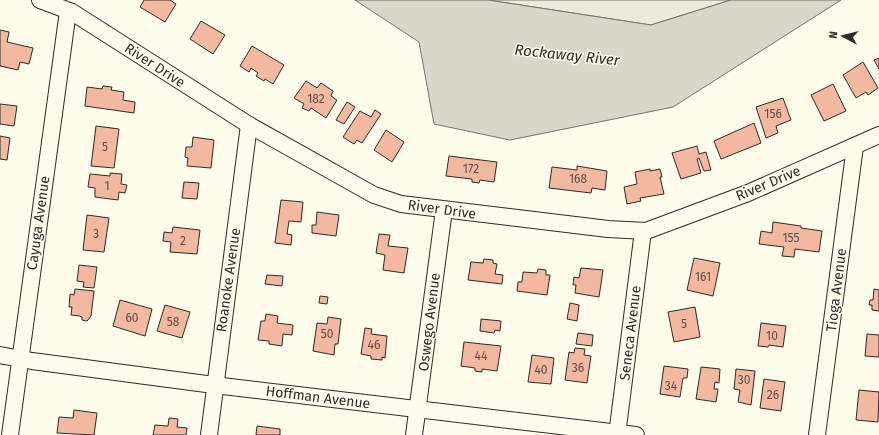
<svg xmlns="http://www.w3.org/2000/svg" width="879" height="435" font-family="'Fira Sans',sans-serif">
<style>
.green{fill:#ecebdb;stroke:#74746e}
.water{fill:#d8d7c9;stroke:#74746e}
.building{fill:#f2b8a0;stroke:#2b2b2b}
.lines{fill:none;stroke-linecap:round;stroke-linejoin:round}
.street-casing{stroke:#2b2b2b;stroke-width:18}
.street{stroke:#fdfbea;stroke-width:16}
.labels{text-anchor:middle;stroke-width:3;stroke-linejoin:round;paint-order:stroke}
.number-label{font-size:12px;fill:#5d4e48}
.street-label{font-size:14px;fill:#2b2b2b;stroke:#fdfbea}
.water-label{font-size:15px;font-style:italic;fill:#2b2b2b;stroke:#fdfbea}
</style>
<rect width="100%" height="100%" fill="#fdfbea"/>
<!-- green -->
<polygon class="green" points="488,0 731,0 651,25"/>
<!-- water -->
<polygon class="water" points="355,0 488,0 651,25 731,0 841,0 673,107 510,140 434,124 419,42"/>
<!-- building -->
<g class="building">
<polygon points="144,0 170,0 176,4 165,22 140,7"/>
<polygon points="201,21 225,35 213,54 190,39"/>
<polygon points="0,30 9,32 7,42 33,48 29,64 20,62 18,70 0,66"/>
<polygon points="252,46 284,65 273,84 265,79 264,81 256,76 258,73 251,68 249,72 240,66"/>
<polygon points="879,58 879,69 874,60"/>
<polygon points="863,62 878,88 868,95 866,92 856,98 843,75"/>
<polygon points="306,81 317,88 321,83 333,91 331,96 337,100 326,118 311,108 309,111 302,108 304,104 294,98"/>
<polygon points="833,84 846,111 824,121 811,95"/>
<polygon points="103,86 112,87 111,90 124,92 123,100 135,102 134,113 85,106 87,87 102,89"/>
<polygon points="783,98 791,120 776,126 778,133 766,138 756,107"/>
<polygon points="347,102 355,107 344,124 336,120"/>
<polygon points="0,104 17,106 14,126 0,124"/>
<polygon points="375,110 381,114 362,143 357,140 354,144 343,137 360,111 371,117"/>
<polygon points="754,123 761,143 721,159 714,141"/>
<polygon points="96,126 119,129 114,168 91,166"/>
<polygon points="386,130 404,142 392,162 374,150"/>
<polygon points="0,136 10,138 7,160 0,159"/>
<polygon points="193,137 214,140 211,168 187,166 188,158 185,157 186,147 192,147"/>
<polygon points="697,146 699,154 706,152 711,170 704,171 699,158 697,159 701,173 681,179 672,153"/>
<polygon points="449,156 497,162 494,182 480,180 479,183 472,182 472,179 446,176"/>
<polygon points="577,166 607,171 605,190 592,188 591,193 549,188 552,167 577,170"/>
<polygon points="650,169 650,171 660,169 662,177 660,177 664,194 640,198 641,201 627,204 624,187 637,184 635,172"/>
<polygon points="110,173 122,174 121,184 127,185 125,193 119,192 118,200 95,197 95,188 88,187 90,174 110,176"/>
<polygon points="184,182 199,183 197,199 182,198"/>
<polygon points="281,200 303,202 301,222 289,221 287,234 292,235 291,245 275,243"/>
<polygon points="317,212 339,215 336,236 312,233 312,225 316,225"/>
<polygon points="87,215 109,218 104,252 83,250"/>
<polygon points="773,222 801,226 801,228 822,231 819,252 795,249 794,257 782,256 784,247 759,244 761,231 772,233"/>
<polygon points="173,227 200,230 197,254 170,252 171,242 163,241 164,232 172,233"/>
<polygon points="379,234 390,235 388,246 408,248 404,273 383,270 385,255 376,253"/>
<polygon points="694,258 720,263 713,296 687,290"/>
<polygon points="484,259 493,260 493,263 497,264 495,274 503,275 502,284 468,280 471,262 483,263"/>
<polygon points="79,265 97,267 94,288 83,287 84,282 77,281"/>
<polygon points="581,268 603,270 599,297 575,293 576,285 573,285 574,277 579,278"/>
<polygon points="538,269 546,270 546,275 550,275 547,295 517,291 518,282 522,282 523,272 537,273"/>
<polygon points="267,275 283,276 282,286 265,284"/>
<polygon points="75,289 94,291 91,316 87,321 82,320 82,317 81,317 80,316 71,315 72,307 69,307 70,294 74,295"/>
<polygon points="874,289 879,290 879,311 872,310 872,305 869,305 870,300 873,300"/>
<polygon points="320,296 328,297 327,304 319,303"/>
<polygon points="120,300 152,309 145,336 113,326"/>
<polygon points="570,303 579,305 577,321 567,319"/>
<polygon points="165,305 190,312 182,338 157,331"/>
<polygon points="695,307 700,337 674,342 668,312"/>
<polygon points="266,314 278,316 277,323 293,325 292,335 283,334 282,346 269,344 269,341 258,340 261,321 265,321"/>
<polygon points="328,317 341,319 338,344 335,344 334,355 313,351 317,323 327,324"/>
<polygon points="481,319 501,321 500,331 495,330 494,333 480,331"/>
<polygon points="761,323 786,326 783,347 769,345 768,347 758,346"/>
<polygon points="365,328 372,329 371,334 387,336 385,358 382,357 382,360 371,359 371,356 361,354"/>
<polygon points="578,333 593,335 592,346 576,344"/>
<polygon points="867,334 879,335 879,357 865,356"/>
<polygon points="464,342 501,346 497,371 482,369 482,372 475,371 475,368 461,366"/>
<polygon points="575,348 585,349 584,355 591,356 587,383 565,380 569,352 574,353"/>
<polygon points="532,355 554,358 551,384 528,382"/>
<polygon points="664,366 688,369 687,378 683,378 680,397 660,394"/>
<polygon points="701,367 720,369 719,383 715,382 714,389 718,389 716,402 696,399"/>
<polygon points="736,369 755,371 751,405 738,402 740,390 734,389"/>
<polygon points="764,379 785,382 781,411 760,408"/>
<polygon points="859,390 879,392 878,422 856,420"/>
<polygon points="74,410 97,413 94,435 57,433 59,417 73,418"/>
<polygon points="169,418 178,419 177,427 187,428 186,435 153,435 155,425 168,426"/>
<polygon points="257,426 280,429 280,435 256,435"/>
</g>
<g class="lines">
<!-- street casing -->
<g class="street-casing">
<g id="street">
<polyline points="40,0 72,12 249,125 374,195 401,204 608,229 646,231 748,193 879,135"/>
<polyline points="0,355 32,361 214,385 636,435"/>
<polyline points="10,435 68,11"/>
<polyline points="209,435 249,125"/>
<polyline points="414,435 444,210"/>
<polyline points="617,435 643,231"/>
<polyline points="817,435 855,146"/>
</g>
</g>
<!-- street -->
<use href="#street" class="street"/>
</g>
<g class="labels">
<!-- number labels -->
<g class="number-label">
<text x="316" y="103">182</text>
<text x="773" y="118">156</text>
<text x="105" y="151">5</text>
<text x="471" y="173">172</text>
<text x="578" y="183">168</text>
<text x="107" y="190">1</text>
<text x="96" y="238">3</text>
<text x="791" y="242">155</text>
<text x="183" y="245">2</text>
<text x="703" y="281">161</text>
<text x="132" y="322">60</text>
<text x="173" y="326">58</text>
<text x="684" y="328">5</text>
<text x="327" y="338">50</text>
<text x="772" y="340">10</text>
<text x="374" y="349">46</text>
<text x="481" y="360">44</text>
<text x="578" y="372">36</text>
<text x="541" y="374">40</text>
<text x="744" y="384">30</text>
<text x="671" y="390">34</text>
<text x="773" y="399">26</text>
</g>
<!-- street labels -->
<g class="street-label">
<text transform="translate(155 65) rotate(33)" y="5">River Drive</text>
<text transform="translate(768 183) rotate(-23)" y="5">River Drive</text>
<text transform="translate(442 209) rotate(8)" y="5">River Drive</text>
<text transform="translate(38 223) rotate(-82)" y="5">Cayuga Avenue</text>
<text transform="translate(228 280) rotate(-82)" y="5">Roanoke Avenue</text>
<text transform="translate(836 290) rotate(-83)" y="5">Tioga Avenue</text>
<text transform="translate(429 322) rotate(-83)" y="5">Oswego Avenue</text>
<text transform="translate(630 333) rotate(-83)" y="5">Seneca Avenue</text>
<text transform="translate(318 397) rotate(7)" y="5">Hoffman Avenue</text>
</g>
<!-- water labels -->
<g class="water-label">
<text transform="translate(567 55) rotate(6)" y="5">Rockaway River</text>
</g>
</g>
<!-- north arrow -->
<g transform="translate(843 36) rotate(277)" stroke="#fdfbea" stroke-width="3" paint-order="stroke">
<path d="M0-3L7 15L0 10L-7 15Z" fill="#2b2b2b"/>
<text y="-6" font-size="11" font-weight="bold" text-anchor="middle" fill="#2b2b2b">N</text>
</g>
</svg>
